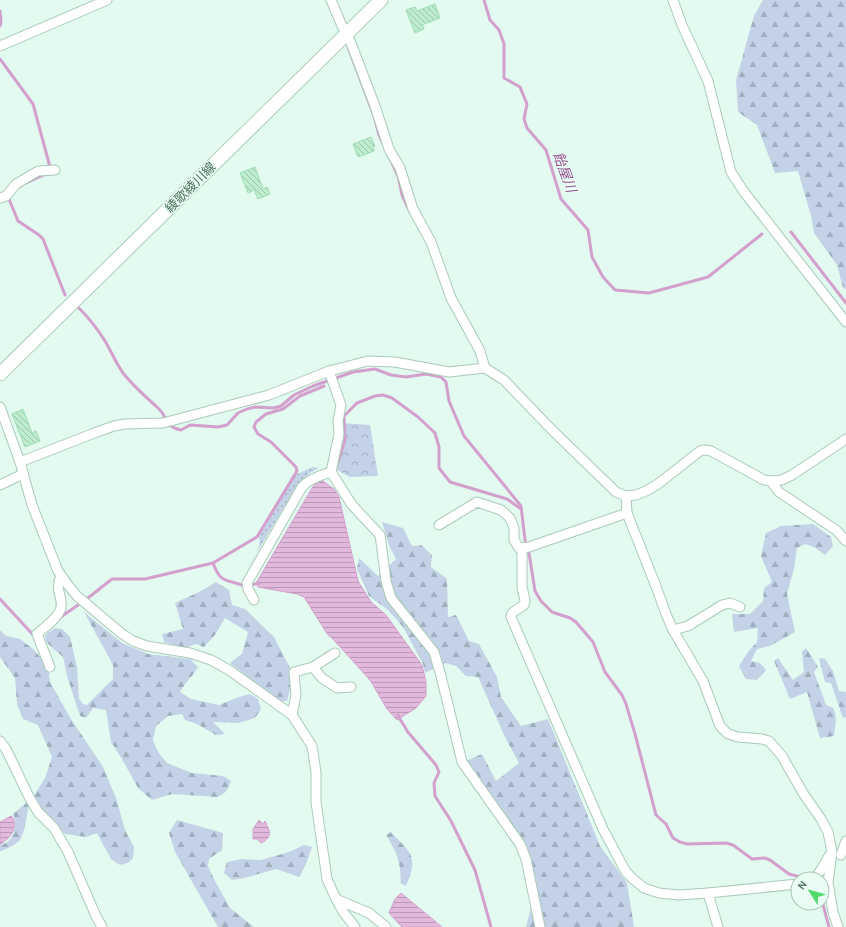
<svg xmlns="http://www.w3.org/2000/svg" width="846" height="927" font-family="Karla,'Noto Sans JP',sans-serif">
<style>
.grass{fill:url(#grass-dots)}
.forest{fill:url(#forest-firs)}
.park{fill:url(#park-crowns)}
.water{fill:url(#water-rules);stroke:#d3a0cd}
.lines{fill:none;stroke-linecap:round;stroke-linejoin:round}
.stream{stroke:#d3a0cd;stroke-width:3}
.building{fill:url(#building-back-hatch);stroke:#9edeb4}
.street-casing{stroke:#aacab7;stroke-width:11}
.secondary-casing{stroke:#a9cdb7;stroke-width:15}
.street{stroke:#fff;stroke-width:9}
.secondary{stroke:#fff;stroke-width:13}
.labels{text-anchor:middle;stroke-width:3;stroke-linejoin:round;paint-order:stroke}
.street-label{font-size:13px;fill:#4b7057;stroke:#e9fdf4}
.water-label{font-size:14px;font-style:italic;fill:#95508d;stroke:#e9fdf4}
</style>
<defs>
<pattern id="grass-dots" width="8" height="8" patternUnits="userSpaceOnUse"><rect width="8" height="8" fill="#c3d2e6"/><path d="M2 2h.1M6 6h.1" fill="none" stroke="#a0afbd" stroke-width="1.8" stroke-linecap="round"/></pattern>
<pattern id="forest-firs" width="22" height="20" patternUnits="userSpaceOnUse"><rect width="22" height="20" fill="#c3d2e6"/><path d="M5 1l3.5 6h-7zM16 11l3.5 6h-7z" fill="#a0afbd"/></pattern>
<pattern id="park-crowns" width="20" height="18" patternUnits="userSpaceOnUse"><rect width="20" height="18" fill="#c3d2e6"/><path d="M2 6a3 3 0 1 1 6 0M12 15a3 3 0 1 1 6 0" fill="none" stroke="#a0afbd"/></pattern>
<pattern id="water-rules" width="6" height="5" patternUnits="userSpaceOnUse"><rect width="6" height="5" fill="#e2b9dd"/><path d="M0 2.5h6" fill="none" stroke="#b99bb6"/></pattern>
<pattern id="building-back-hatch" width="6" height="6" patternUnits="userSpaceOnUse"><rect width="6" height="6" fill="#bdedce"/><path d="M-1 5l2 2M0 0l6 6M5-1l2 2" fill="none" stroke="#9cc4aa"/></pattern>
</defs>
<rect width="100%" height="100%" fill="#e3faf0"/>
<!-- grass -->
<path class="grass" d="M313,467L319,468L310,473L298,484L245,572C251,562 262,549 259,537L295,475Z"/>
<!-- forest -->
<g class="forest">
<polygon points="763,0 846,0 846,289 843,288 837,265 814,233 811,216 798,171 775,173 757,125 738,112 736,80 754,16"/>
<polygon points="382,522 403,528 412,546 421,545 432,555 431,567 447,579 448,617 456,615 469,641 479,644 497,677 501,697 521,726 548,719 600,846 627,883 634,927 526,927 533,900 519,853 484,799 466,761 482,754 496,781 519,763 506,739 478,677 466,676 456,666 445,663 425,673 423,664 403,627 388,610 369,596 357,569 359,558 378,576 396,559 389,545"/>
<polygon points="813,524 831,537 833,546 825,555 814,547 805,544 797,548 794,569 787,594 795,632 770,646 757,649 751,661 760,663 766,670 757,680 746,679 739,666 748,652 757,642 758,628 734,632 732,614 750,614 763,601 764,588 772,582 761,556 766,533 781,526"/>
<polygon points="216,582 229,590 232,605 245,609 274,637 290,668 291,686 287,701 278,701 230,663 242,654 248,632 225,618 215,635 204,647 196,644 185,648 164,642 162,634 183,629 175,603 199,592"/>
<path d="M84,612L122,643L148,654L190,659L198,667C193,676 185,683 180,692L191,699L219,705L239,697L250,694L258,699L261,709L255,718L238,723L213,722L225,734L216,735L197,724L185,720L182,714L168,716L156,726L153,740L158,752L167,763L192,773L223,776L231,781C228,789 226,794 217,797L172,794L152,800L138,788L122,759L111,742L106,710L93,708L86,718L80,716L67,676L63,657L46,642L45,635L55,628L62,629L70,637L77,667L79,699L83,704L87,705L113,679V665Z"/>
<polygon points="0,630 6,636 20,639 33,649 48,666 50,682 71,719 103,767 116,798 125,830 134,847 133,858 128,863 120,865 111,859 97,833 86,837 65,834 42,811 33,797 45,778 52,757 38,725 23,719 17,704 15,678 0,657"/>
<path d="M806,648L818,667L814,672L826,705L833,708C838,717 835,726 834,736L820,738L807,692L790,699L774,661L778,658L793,680L804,672L802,652Z"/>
<polygon points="819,658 825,659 833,671 839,691 846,692 846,717 843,718 831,683 825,682"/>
<path d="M28,801L29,803C28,810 24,836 20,840C14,846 7,849 0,851V845C14,843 18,826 13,814Z"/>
<polygon points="177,820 223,833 222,850 209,859 208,866 215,881 230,908 254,927 218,927 175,852 169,833"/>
<path d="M391,832C411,854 419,855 406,886L401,883C400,860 398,855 386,835Z"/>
<polygon points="304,845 312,847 306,864 299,877 276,869 244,878 232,880 224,873 227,862 242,859 261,860 289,852"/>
</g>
<!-- park -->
<polygon class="park" points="342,423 370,425 378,476 350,477 337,470 336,463 344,439"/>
<!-- water -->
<g class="water">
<polygon points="323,481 334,489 339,497 358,581 371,602 386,615 422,665 426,682 426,696 416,708 397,720 387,709 370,680 332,638 328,635 304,597 297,594 258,587 256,583 312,488 317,482"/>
<path d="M11,816L13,818C17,830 11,837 1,844H0V822Z"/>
<path d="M259,820L263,824L265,821C270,831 273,837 261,843L257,839H253V829Z"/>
<polygon points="401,893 442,927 402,927 389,913 395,899"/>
</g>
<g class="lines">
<!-- stream -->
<g class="stream">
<polyline points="484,0 490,20 499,30 504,44 504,78 520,87 527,104 524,119 527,128 546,150 561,199 588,230 592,257 603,277 615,290 649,293 708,277 762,234"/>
<polyline points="0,11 1,22 0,26"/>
<polyline points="348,47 374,116 379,135 398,176 402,195 410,212"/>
<polyline points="0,59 33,104 50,167 49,169"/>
<polyline points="26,183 46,174"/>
<polyline points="10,195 9,199 18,221 39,235 43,239 65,295"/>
<polyline points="791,232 846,303"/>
<path d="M78,307C88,317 97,328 105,341C111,351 116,363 123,373C134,387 145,396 158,408C170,419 162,425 181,430L190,425L218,427L227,425L238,413L247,409L255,407L274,408L281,406L294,395L313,386L353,372L375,369L391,375L406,377L426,374L441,377L446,382L449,401L464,436L521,506L525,540L529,553L535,591L541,601L552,612L570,618L576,622L593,642L605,672L622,695L626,704L635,734L656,815L666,824L673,838L680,842L687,844L726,843L733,845L752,859L765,858L770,860L789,874L809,879"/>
<polyline points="338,462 345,440 344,416 357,403 375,396 383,395 392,398 418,417 435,433 439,447 439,468 450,482 507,499 521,509"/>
<path d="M213,563C220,582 224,579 242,585"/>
<polyline points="251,585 260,583"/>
<polyline points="88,598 112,579 145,579 213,563 257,537 297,471 296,467 271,442 258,434 254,427 256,422 266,414 283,409 300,396 324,386"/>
<polyline points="0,599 36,638"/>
<polyline points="58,619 78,605"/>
<path d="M398,715C400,722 404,723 407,731L436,765L439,772L434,783L435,796L451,821L475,870L491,927"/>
<polyline points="822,901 829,927"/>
</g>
</g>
<!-- building -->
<g class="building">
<polygon points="435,4 440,18 422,25 424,29 415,33 406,10 415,7 417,11"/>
<polygon points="371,137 375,146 373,147 374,151 358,157 353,144"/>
<polygon points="255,167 263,189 267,187 270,194 258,199 254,190 248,193 240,173"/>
<polygon points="23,409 32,433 36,431 40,441 25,447 12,414"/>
</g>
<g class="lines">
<!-- street casing -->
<g class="street-casing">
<g id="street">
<polyline points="331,0 342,26 351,43 375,106 389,149 400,168 413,209 431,242 451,298 480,351 485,368"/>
<polyline points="673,0 682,25 708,81 731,172 744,192 846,322"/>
<polyline points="0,46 107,0"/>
<polyline points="0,198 6,196 16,184 38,171 55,170"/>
<polyline points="329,371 341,405 338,421 339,434 331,472 352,505 380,535 386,581 391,598 434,652 441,676 462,762 520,844 526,859 540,927"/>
<polyline points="0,407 20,462 32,505 58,571 68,585 77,596 121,633 133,641 147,646 190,653 211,660 229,670 292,715 312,746 316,772 316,802 327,879 336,899 344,913 355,927"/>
<polyline points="20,462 97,432 114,426 125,424 163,423 269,395 329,371 368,361 395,362 449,372 485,368 504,380 552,430 616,492 626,496 636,495 646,491 658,484 700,451 704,450 711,451 764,480 771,481 782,480 792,475 846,439"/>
<polyline points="771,481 779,492 836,530 846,541"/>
<polyline points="0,485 23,474"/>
<polyline points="626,496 627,513 657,589 666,614 673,630 703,681 720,726 728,734 738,737 762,739 769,741 782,756 803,793 821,819 828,832 832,852 828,883 833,912 838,927"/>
<polyline points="439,525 477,502 501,510 510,518 514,528 514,540 519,548 529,547 627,513"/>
<polyline points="522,548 522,586 525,601 524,605 512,613 511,617 603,829 619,859 626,872 633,879 644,888 659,893 679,895 708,893 798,884"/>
<path d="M254,600L248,589L247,583L302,487C309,479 321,475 331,472"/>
<polyline points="673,630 688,626 722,605 730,603 740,607"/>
<path d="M50,667L37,634C45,627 58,618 61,608C63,595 54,590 61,576"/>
<polyline points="313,667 322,678 337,688 351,687"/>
<polyline points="292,715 296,695 294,672 313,667 335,653"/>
<polyline points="0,741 6,749 29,797 38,812 54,828 68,852 96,916 102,927"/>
<polyline points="841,855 846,841"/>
<polyline points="814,879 821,870 829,856"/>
<polyline points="708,893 718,927"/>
<polyline points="336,899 369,913 386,927"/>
</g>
</g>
<!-- secondary casing -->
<g class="secondary-casing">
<polyline id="secondary" points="0,374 381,0"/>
</g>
<!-- street -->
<use href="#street" class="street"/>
<!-- secondary -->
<use href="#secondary" class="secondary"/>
</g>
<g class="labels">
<!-- street labels -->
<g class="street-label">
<text transform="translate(190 187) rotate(-45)" y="5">綾歌綾川線</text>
</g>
<!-- water labels -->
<g class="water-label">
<text transform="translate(565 172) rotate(70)" y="5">飴屋川</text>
</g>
</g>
<!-- north arrow -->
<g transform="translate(810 891) rotate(307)"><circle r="19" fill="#e9fdf4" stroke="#aac5b5"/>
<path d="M0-3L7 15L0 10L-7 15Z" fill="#51db6b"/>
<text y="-6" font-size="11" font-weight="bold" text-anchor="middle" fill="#4b7057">N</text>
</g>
</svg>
